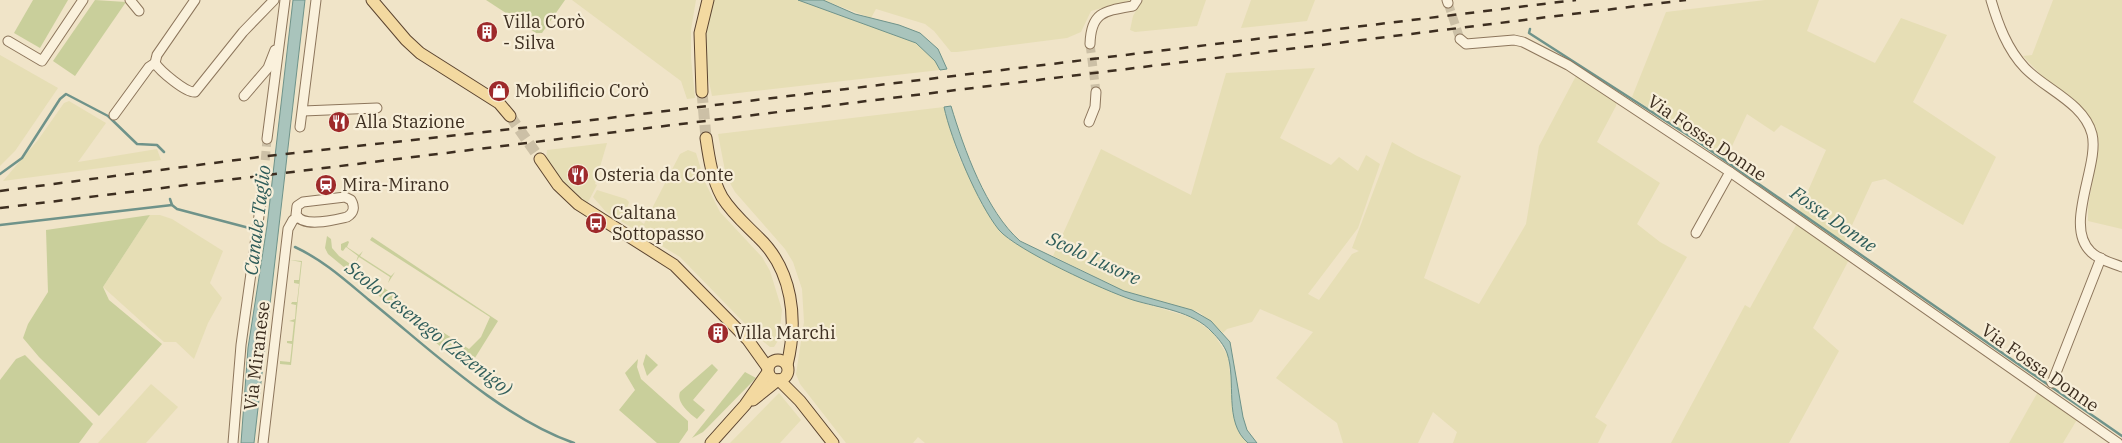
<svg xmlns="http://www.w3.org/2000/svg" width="2122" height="443" font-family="'IBM Plex Serif',serif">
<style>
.farmland{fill:#e6deb5}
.green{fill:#c9cf9b}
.water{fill:#a9c4bc;stroke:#6f938a}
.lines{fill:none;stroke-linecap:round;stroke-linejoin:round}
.stream{stroke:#6f938a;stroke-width:2.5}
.minor-tunnel{stroke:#ccc0a6;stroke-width:9;stroke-dasharray:9 4.5;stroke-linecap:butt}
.major-tunnel{stroke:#ccc0a6;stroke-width:11;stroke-dasharray:11 5.5;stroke-linecap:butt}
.minor-casing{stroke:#8d765c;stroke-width:11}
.major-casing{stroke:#5b4430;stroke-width:13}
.minor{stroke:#faf1dc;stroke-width:9}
.major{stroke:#f3d9a0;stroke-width:11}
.rail{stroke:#3d2e20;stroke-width:2.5;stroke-dasharray:9 9;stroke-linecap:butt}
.labels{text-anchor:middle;stroke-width:4.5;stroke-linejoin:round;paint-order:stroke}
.poi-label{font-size:18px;fill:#3d2e20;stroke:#f7eed8;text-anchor:start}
.street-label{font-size:18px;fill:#3d2e20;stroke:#f7eed8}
.water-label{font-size:19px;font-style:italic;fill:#2f5d5a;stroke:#f7eed8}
</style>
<rect width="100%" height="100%" fill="#f0e4c8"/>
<!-- farmland -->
<g class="farmland">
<polygon points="572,0 696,0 691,30 691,58 695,98 687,99 681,81"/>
<polygon points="711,0 798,0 916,43 935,61 940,70 712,96 704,58 706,14"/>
<polygon points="823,0 1132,0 1091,11 1081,32 1067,38 957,52 951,52 934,31 925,24 876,9 871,18"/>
<polygon points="1142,0 1206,0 1197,26 1135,32 1130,30 1133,16"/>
<polygon points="1251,0 1315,0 1307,21 1241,28"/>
<polygon points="1765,0 1819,0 1807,31 1875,63 1901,18 1947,35 1913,102 1996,157 1963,225 1885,179 1872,182 1841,249 1851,256 1813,328 1839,351 1789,443 1671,443 1745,305 1750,308 1799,220 1796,218 1826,150 1781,125 1774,132 1747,114 1726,159 1632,97 1666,12"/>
<polygon points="2053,0 2122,0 2122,229 2088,221 2088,207 2099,143 2091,122 2058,93 2023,56 2032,55"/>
<polygon points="0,55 58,88 15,151 0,166"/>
<polygon points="1315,68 1280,138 1331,165 1339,157 1358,171 1366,155 1380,164 1358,228 1308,294 1319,300 1352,254 1359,251 1352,248 1392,142 1417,156 1461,176 1424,278 1479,304 1526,224 1539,146 1577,74 1617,98 1616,106 1597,142 1660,183 1637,224 1660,242 1687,257 1595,417 1607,425 1598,443 1453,443 1457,432 1433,412 1418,443 1343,443 1337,423 1276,378 1313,332 1260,309 1252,322 1227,329 1223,333 1199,312 1124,291 1053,256 1101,149 1191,195 1226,73"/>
<polygon points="69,101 106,123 78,162 157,149 161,160 3,181 38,140 64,103"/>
<polygon points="944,107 958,155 994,223 1011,241 1104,288 1129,299 1193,318 1213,333 1228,356 1235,418 1240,434 1248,443 925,443 918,437 913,443 846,443 800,384 796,374 804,322 802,289 793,262 785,249 735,192 726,176 718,134"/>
<polygon points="607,143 595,184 597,185 587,204 572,193 558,177 546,159 547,150"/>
<polygon points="688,150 696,153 705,182 720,212 762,257 770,271 782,310 779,339 774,347 770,347 759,338 680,257 606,212 593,197 597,190 626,199 629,202 626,212 644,224 680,154"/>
<polygon points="150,215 160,215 172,219 223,251 210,283 222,298 208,323 194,359 176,342 164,342 103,287"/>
<polygon points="151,384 178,407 146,443 98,443"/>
<polygon points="2039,390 2078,418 2063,443 2009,443"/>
<polygon points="779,393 801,420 780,443 730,443"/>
</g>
<!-- green -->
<g class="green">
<polygon points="33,0 68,0 40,48 14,33"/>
<polygon points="95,0 126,2 75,76 53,61"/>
<polygon points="486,0 565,0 542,33 536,33"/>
<polygon points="150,215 103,287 109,300 162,344 99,416 39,357 23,338 28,324 48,292 46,230"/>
<polygon points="327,236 331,239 332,248 339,256 401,300 399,304 469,349 481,337 490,317 370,240 372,237 498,321 468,369 328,254 325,248"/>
<polygon points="348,241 349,242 347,247 359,255 363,251 360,256 391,276 395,272 388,283 390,277 359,257 356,262 358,256 346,247 343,251 341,250 341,244"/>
<polygon points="290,260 302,261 291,365 280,364 280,361 290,362 292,344 287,343 287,341 292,341 294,322 289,321 295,319 296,305 291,304 292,302 297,302 299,284 294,283 294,280 299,280 301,262"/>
<polygon points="646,354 658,365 647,376 643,364"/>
<polygon points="25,355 93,424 79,443 0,443 0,380 16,359"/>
<polygon points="638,359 637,367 641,379 688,421 688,430 679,443 657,443 619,410 635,390 625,373"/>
<path d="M712,364L718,370L693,400L705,410L697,419C689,413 676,402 680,392Z"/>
<polygon points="745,372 756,378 703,432 692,438"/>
</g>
<!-- water -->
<g class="water">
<polygon points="293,0 305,0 254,443 241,443 248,348 267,226"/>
<polygon points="798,0 823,0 855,14 899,25 920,33 938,49 947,69 940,70 935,61 916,43"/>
<path d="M951,106C964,149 986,211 1020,241L1124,291L1192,310L1211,321L1230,342L1243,417L1247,430L1257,443H1248C1223,422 1237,381 1227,353C1224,345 1218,338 1212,332C1193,311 1159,308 1133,300C1105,291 1016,250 999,230C978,204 951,140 944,107Z"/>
</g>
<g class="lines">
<!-- stream -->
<g class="stream">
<polyline points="1530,29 1529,33 1694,139 2122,436"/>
<polyline points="0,174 22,158 60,99 66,94 108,116 137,144 157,145 164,152"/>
<polyline points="170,199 172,205 177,209 253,229"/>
<polyline points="0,225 172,205"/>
<path d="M295,247C323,260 345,280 369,300C430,349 500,417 574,443"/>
</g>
<!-- minor-tunnel -->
<g class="minor-tunnel">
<polyline points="1448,3 1460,39"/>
<polyline points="1090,44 1096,92"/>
<polyline points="263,187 267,139"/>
</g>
<!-- major-tunnel -->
<g class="major-tunnel">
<polyline points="702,92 706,138"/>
<polyline points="510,116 540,159"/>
</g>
<!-- minor casing -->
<g class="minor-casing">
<g id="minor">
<polyline points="130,0 139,11"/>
<polyline points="1447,0 1448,3"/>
<path d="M1991,0C1998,24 2007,49 2025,68C2045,89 2084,103 2092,134C2100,165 2063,226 2091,252C2099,260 2112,263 2122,267"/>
<polyline points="1460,39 1466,44 1514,40 1523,42 1568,65 1730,172 2118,443"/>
<polyline points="8,41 42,61 83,0"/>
<path d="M1090,44C1091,12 1104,11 1133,6L1137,0"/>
<path d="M155,63C160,71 186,93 195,92L243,32L274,0"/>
<polyline points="244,96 268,68 275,50"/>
<polyline points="303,111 377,108"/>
<polyline points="114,115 149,67 155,63 157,55 195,0"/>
<polyline points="1089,122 1095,107 1096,92"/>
<polyline points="300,127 316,0"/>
<polyline points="267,139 285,0"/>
<path d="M345,197L351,200C355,207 354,213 347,217C334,220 304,228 296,215L297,206L303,202Z"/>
<polyline points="1696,233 1730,172"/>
<polyline points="2052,383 2101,258"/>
<polyline points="233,443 241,345 263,187"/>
<polyline points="263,443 288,229 293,220 298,217"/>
</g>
</g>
<!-- major casing -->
<g class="major-casing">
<g id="major">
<polyline points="372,0 406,40 420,53 499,103 510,116"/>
<polyline points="702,92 700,33 708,0"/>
<path d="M706,138C709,158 712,179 722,197C732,213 745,224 758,237C793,270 798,320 787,365"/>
<polyline points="540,159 558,185 578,204 674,265 748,340 768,368"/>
<circle cx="778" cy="370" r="10"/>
<polyline points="779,380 800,401 833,443"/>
<polyline points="753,400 778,380"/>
<polyline points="711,443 745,405 768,372"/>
</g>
</g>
<!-- minor -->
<use href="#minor" class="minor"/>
<!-- major -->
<use href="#major" class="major"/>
<!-- rail -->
<g class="rail">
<polyline points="0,191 267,156 576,122 1576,0"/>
<polyline points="0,208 1686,0"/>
</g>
</g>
<!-- icons -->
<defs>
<g id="building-disc" transform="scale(1.125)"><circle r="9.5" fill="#9e2a2b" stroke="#f7eed8"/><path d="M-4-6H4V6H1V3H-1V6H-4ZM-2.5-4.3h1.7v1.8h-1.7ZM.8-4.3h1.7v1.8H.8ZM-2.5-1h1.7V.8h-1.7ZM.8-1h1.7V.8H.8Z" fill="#fff"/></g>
<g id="shop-disc" transform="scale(1.125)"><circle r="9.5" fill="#9e2a2b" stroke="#f7eed8"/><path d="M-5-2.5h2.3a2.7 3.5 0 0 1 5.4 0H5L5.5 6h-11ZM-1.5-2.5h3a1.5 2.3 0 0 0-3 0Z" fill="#fff"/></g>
<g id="restaurant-disc" transform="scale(1.125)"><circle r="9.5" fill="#9e2a2b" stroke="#f7eed8"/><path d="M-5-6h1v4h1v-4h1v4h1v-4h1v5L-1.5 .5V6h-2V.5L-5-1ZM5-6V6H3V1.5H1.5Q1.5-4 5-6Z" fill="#fff"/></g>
<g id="station-disc" transform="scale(1.125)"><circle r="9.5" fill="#9e2a2b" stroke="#f7eed8"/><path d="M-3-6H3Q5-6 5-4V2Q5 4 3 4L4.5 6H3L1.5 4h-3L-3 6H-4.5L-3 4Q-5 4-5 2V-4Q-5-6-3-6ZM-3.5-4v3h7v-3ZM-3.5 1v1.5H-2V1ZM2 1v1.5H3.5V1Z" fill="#fff"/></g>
<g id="bus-disc" transform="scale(1.125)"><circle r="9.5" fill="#9e2a2b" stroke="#f7eed8"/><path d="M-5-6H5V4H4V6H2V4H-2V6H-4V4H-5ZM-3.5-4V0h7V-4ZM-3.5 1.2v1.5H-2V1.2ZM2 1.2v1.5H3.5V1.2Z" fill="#fff"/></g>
</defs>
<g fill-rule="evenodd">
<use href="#building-disc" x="487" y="32"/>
<use href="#shop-disc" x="499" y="91"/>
<use href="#restaurant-disc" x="339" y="122"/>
<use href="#restaurant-disc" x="578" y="175"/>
<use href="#station-disc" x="326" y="185"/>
<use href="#bus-disc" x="596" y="223"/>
<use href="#building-disc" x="718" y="333"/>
</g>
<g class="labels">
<!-- poi labels -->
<g class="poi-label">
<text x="503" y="28">Villa Corò<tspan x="503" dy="21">- Silva</tspan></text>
<text x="515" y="97">Mobilificio Corò</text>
<text x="355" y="128">Alla Stazione</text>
<text x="594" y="181">Osteria da Conte</text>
<text x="342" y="191">Mira-Mirano</text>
<text x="612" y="219">Caltana<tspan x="612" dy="21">Sottopasso</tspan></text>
<text x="734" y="339">Villa Marchi</text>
</g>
<!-- street labels -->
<g class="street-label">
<text transform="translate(1707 138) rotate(34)" y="6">Via Fossa Donne</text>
<text transform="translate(257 356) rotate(-83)" y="6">Via Miranese</text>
<text transform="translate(2040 368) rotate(35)" y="6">Via Fossa Donne</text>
</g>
<!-- water labels -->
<g class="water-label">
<text transform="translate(1834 219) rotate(35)" y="7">Fossa Donne</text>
<text transform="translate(257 220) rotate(-83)" y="7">Canale Taglio</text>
<text transform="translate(1094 258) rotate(25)" y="7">Scolo Lusore</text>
<text transform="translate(429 328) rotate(38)" y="7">Scolo Cesenego (Zezenigo)</text>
</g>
</g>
</svg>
